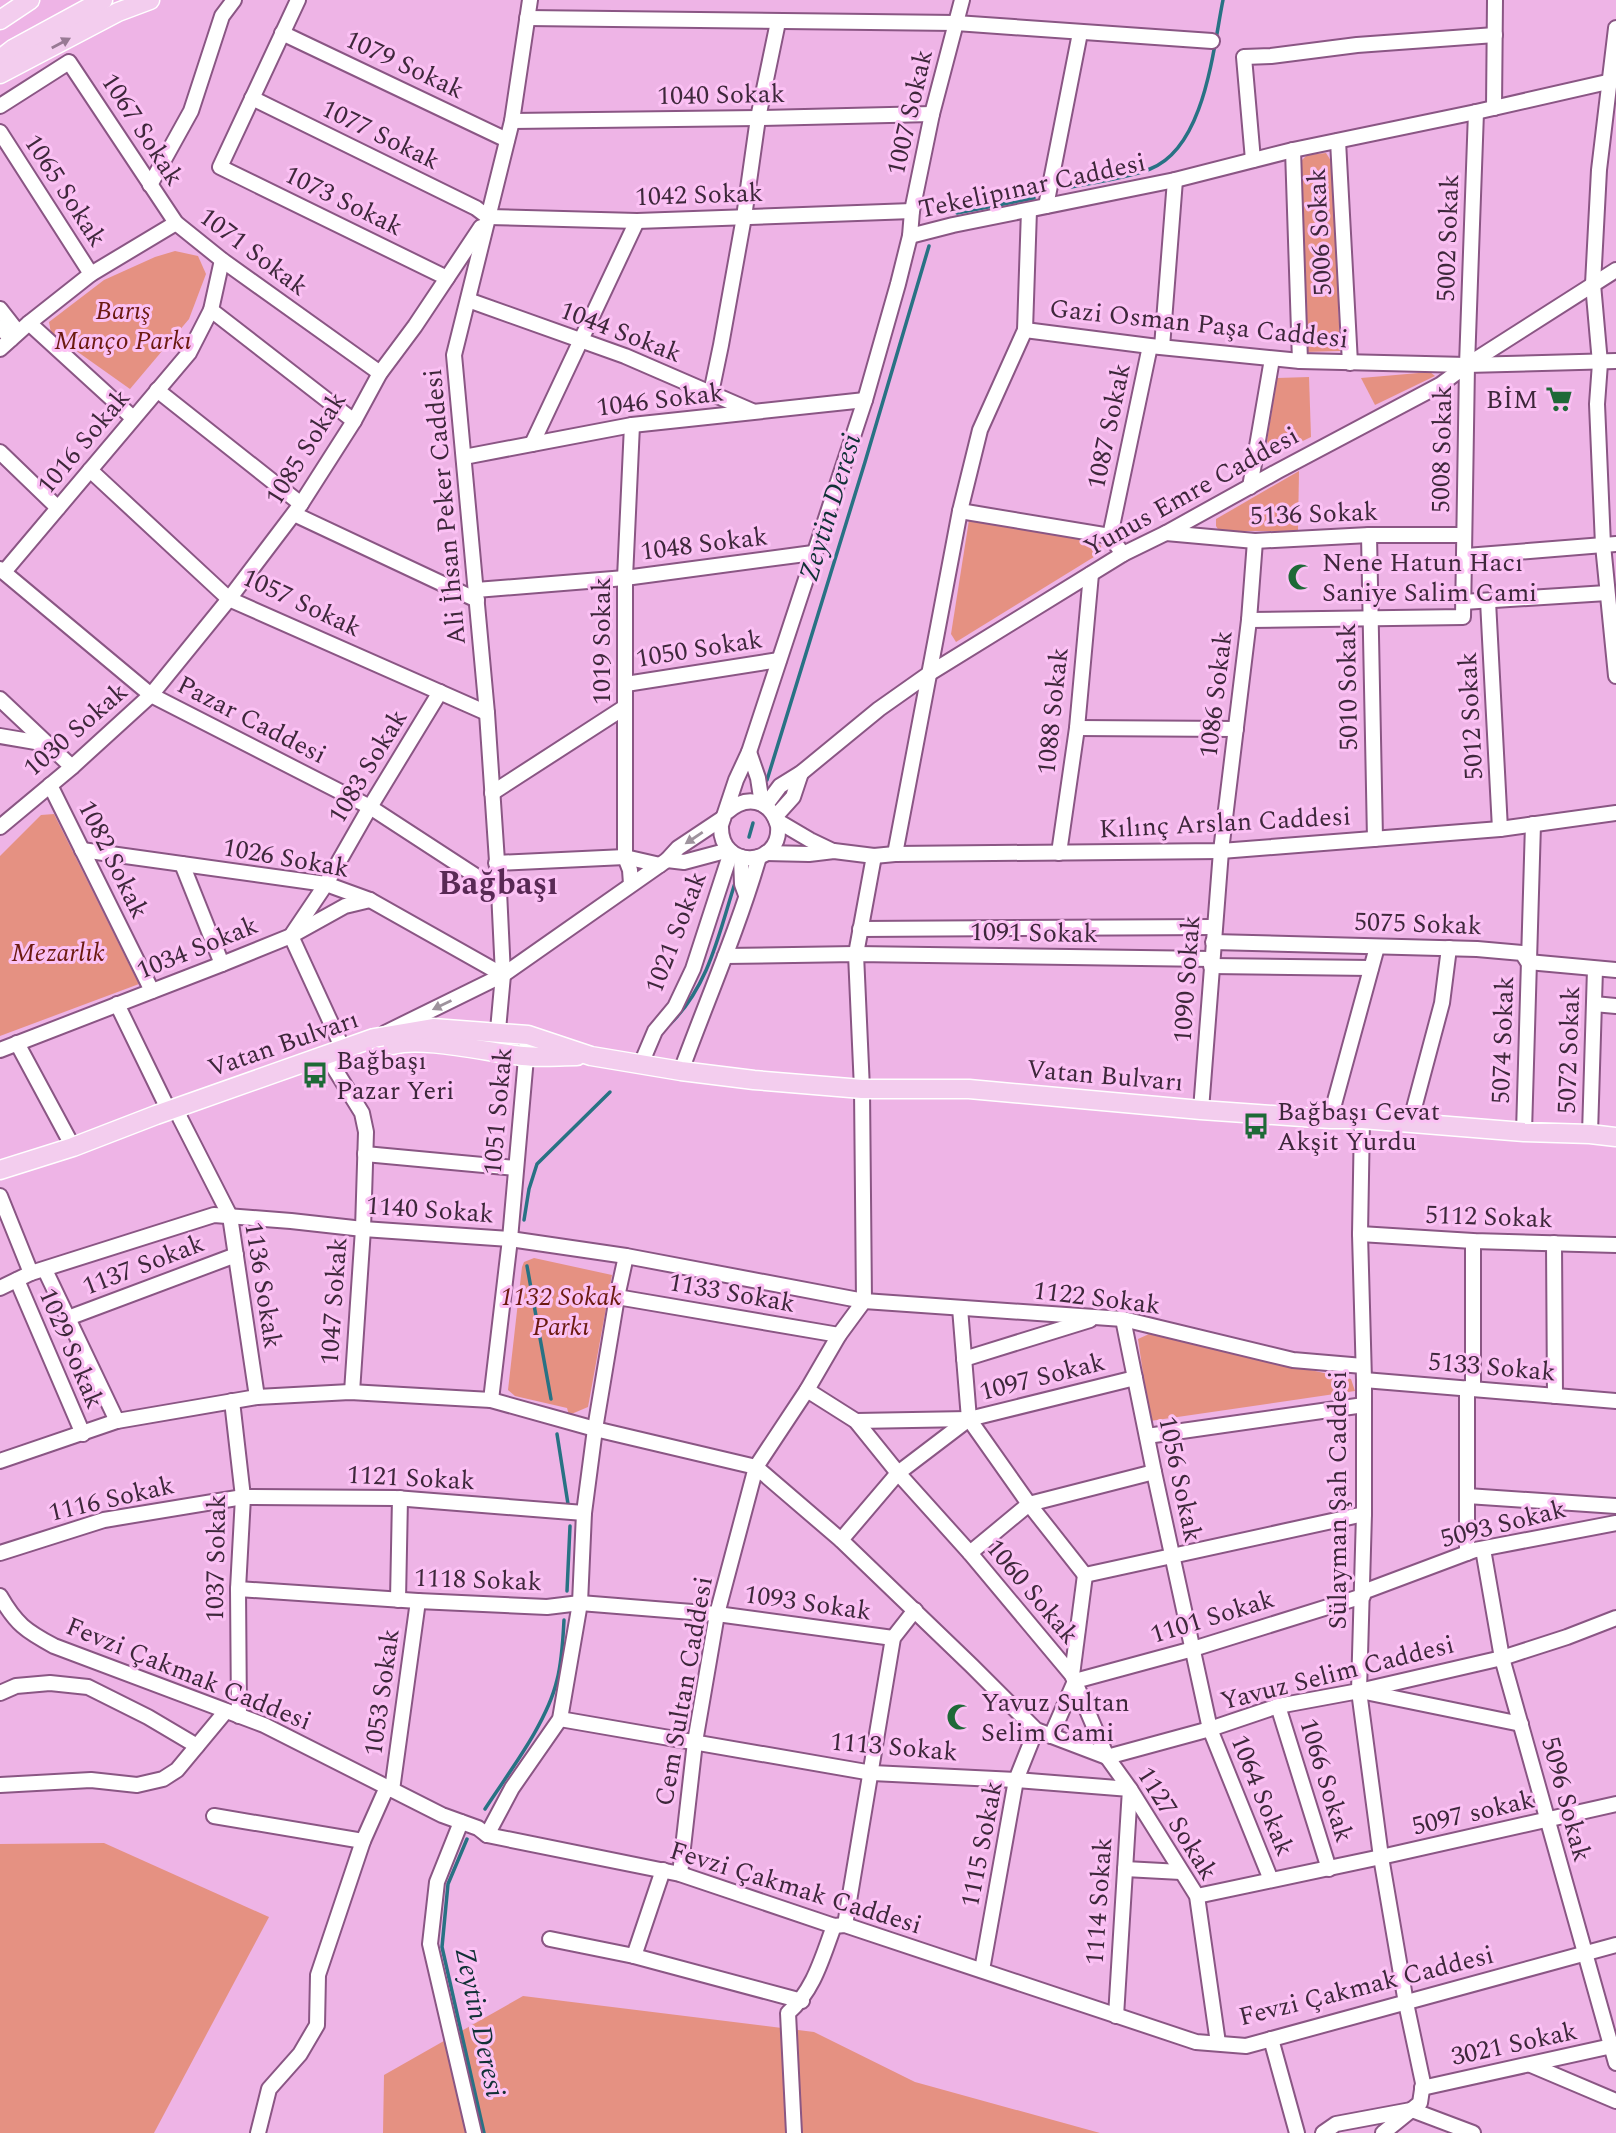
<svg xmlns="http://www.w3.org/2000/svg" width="1616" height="2133" font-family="Spectral,serif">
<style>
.green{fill:#e59182}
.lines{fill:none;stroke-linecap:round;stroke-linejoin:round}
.stream{stroke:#287284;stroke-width:3.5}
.minor-casing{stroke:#8a5684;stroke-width:18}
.major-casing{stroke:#fff;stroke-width:21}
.minor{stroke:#fff;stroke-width:14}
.major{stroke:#f3cdee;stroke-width:18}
.oneway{fill:#987a94}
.oneway2{fill:#9e939d}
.labels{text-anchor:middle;stroke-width:6;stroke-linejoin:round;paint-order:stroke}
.street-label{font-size:26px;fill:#3e273b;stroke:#fbc1f4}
.park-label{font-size:26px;font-style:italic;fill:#6b1a10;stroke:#fbc1f4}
.poi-label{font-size:26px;fill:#3e273b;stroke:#fbc1f4;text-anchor:start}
.water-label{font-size:28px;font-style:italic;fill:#103136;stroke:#fbc1f4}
.district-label{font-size:33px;font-weight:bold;fill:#592955;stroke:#fbc1f4}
</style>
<rect width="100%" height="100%" fill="#eeb4e6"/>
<!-- green -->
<g class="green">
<polygon points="1326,153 1333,164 1340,351 1304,352 1300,162 1307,155"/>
<polygon points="175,251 198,256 206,274 189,319 130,389 51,333 49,322 104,280 155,257"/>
<polygon points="1430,372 1435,376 1375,405 1361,378"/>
<polygon points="1309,377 1311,437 1274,455 1270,449 1267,441 1277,378"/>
<polygon points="1299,471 1298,531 1219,531 1216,526 1216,519"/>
<polygon points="969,520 1096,541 1101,546 1102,552 956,642 951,634"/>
<polygon points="54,814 139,984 0,1036 0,856 41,815"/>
<polygon points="534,1258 612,1275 588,1407 569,1415 567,1408 515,1396 508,1390 522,1267 524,1262"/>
<polygon points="1149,1334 1351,1379 1355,1391 1150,1421 1138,1339"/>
<polygon points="104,1843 269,1917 154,2133 0,2133 0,1844"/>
<polygon points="523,1996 814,2032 915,2082 1100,2133 383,2133 384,2075"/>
</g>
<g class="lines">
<!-- stream -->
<g class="stream">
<path d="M1065,188C1091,183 1127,178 1150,169C1205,148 1213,49 1223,0"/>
<polyline points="957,213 1034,198"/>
<polyline points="767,780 865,462 929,246"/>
<polyline points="749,837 753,823"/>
<path d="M670,1024C709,986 719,933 735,883"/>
<polyline points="524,1220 529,1189 537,1164 610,1092"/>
<polyline points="527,1266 551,1399"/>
<polyline points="557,1434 568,1504"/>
<polyline points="567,1591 570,1526"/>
<path d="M485,1809C509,1772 547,1723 557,1680C562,1661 563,1640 564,1620"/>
<polyline points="467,1839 448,1884 442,1947 484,2133"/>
</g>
<!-- minor casing -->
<g class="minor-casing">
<g id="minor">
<polyline points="298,0 220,167 447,278"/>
<polyline points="527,18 956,23 1212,41"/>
<polyline points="1616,28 1599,170 1593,284 1600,363 1597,404 1603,545 1616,676"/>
<polyline points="282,33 507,140"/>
<polyline points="252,98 476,208 488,217"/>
<polyline points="0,106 69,62 176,223 222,260 380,373"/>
<polyline points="1494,108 1495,0"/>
<polyline points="512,121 758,118 932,114"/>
<polyline points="0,132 91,274"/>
<polyline points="1338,141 1350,363"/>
<polyline points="1293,150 1300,361"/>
<polyline points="1253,160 1244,57 1271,56 1357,45 1495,35"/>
<polyline points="150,185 191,111 222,16 234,0"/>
<polyline points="1046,206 1080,33"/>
<polyline points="488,217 637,221 912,211"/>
<polyline points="910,236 953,225 1175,180 1293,150 1476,112 1616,80"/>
<polyline points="468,300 625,356 752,411"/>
<polyline points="0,309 18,332"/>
<polyline points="211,310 354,421"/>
<polyline points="29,323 133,418"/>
<polyline points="0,327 11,339"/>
<polyline points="1025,330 1150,346 1300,361 1467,365 1616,361"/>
<polyline points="1162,347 1175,180"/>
<polyline points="0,349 29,323 91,274 176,223"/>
<polyline points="157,390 301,504"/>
<polyline points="711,393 721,345 744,217 758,118 778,22"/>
<polyline points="532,444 637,221"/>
<polyline points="0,452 58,508"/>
<polyline points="464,457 632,425 865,400"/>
<polyline points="90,470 229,599 487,713"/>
<polyline points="1250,487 1272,359"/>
<polyline points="960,511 1110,536"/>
<polyline points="294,514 477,600"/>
<polyline points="1166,533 1255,541 1369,535 1464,535"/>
<polyline points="1369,535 1375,839"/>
<polyline points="1123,554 1110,536 1150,346"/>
<polyline points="1466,556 1616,544"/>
<polyline points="0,569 151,695 370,807 499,891"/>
<polyline points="4,572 189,353 211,310 222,260"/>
<polyline points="476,590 625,578 813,553"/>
<polyline points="1488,601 1500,829"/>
<polyline points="1463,602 1607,593"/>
<polyline points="1249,620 1463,617 1467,365 1476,112"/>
<polyline points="626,684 779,660"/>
<polyline points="0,699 72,767"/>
<polyline points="1077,728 1236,729"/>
<polyline points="0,736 47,744"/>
<polyline points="749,752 758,778 762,804"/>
<polyline points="50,785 152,991"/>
<polyline points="492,793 625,707"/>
<polyline points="765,806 780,786 801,773 879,709 930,673 1123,554 1166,533 1278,471 1440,385 1467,365 1616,270"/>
<path d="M727,812C737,803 749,798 762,804C770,808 776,817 778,826C782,867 719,871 721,825L736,780L749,752L865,400L898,284L910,236L912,211L932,114L962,0"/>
<polyline points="775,817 793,797 801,773"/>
<polyline points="776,820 810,840 833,851"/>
<polyline points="0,827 72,767 151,695 229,599 301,504 354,421 380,373 415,326 481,227"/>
<polyline points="82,850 326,884 370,900 503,975"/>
<polyline points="766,853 809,854 834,851 874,856 895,854 1221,851 1500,829 1616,813"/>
<polyline points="1059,853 1077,728 1091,574"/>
<polyline points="895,854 960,511 980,430 1025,330 1029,210"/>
<polyline points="741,857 742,884 746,895"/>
<polyline points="667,860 684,862 729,850"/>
<polyline points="496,863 625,857 660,865"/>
<polyline points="182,864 222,964"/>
<polyline points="631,884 630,870 625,857 625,578 632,425"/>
<polyline points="860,929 1214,927"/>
<polyline points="293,933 326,884 370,807 440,692"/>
<polyline points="291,936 343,1049"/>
<polyline points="1213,942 1477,949 1522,953 1528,962 1616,970"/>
<polyline points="725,956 856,954 1212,959"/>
<polyline points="1211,966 1371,968"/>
<polyline points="117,1004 169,1111"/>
<polyline points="1594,1004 1616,1006"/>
<polyline points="385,1033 503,975 667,860 678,848 723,818"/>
<polyline points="17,1043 73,1147"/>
<polyline points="0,1050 222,964 291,936 345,906 370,900"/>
<polyline points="496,1052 503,975 499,891 487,713 454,355 512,121 530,0"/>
<polyline points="330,1054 331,1063 362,1113 366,1132 363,1229 352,1392"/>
<polyline points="641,1064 655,1031 675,1007 693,969 731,852"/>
<path d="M681,1071C707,1000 738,929 759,857"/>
<polyline points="179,1108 180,1118 230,1216 257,1397"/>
<polyline points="1201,1110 1221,851 1249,620 1255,541"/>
<polyline points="1330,1119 1377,947"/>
<polyline points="1362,1119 1360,1234 1364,1380 1364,1514 1359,1691 1381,1857 1406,2003 1423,2083 1420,2103 1383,2133"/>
<polyline points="1410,1123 1442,1003 1449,948"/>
<polyline points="1524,1132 1533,824"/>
<polyline points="1590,1134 1595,969"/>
<polyline points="365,1154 516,1168"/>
<polyline points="0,1196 31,1273"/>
<polyline points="1360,1234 1473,1241 1616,1245"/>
<polyline points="1554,1243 1555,1396"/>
<polyline points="45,1270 117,1421"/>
<polyline points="17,1280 83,1434"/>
<polyline points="0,1288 31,1273 214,1215 291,1221 363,1229 510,1239 626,1256 864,1301 1123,1319 1293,1360 1363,1366"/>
<polyline points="617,1297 839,1335"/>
<polyline points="960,1308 969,1419 1029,1504 1085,1575"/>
<polyline points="68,1318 236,1255"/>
<polyline points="1123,1319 1154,1472 1210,1729 1271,1880"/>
<polyline points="964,1359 1090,1320"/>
<polyline points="1364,1380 1616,1401"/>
<polyline points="1473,1389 1473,1241"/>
<polyline points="807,1390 856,1421 898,1473 970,1553 1072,1675 1107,1757 1130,1789 1197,1896 1218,2043"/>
<polyline points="491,1400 510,1239 528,1035"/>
<polyline points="232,1401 243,1497 238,1589 239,1716"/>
<polyline points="856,1421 969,1419"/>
<polyline points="1147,1436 1364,1405"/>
<polyline points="0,1461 117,1421 257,1397 350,1392 491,1400 595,1429 756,1467 841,1540 972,1666 1036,1730 1107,1757 1210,1729 1278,1706 1359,1691 1502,1658 1567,1637 1616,1618"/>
<polyline points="1467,1496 1616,1506"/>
<polyline points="841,1540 898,1473 969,1419 1135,1378"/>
<polyline points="1483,1549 1502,1658 1616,2063"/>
<polyline points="0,1553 104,1520 243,1497 395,1498 584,1513"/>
<polyline points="970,1553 1029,1504 1154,1472"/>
<polyline points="1467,1553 1467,1388"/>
<polyline points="1085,1575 1364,1514"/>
<polyline points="238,1589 418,1601 547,1607 580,1603 717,1614 893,1638"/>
<polyline points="1363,1592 1475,1550 1616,1523"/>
<path d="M0,1596C16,1624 26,1631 54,1646L264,1725L442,1815L478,1828L487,1835L680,1874L834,1926L845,1925L1196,2042L1246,2046L1616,1945"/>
<polyline points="398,1600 400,1498"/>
<polyline points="1072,1675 1085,1575"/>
<polyline points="1075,1681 1193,1649 1363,1596"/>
<polyline points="1365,1692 1521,1724"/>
<polyline points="0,1693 16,1686 50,1683 88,1687 148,1717 197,1746"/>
<polyline points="1278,1706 1329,1869"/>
<polyline points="560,1719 872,1773 1016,1780 1130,1789 1116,2016"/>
<polyline points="1051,1736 1075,1681"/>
<polyline points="0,1785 91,1780 137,1785 163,1779 177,1770 226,1711"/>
<polyline points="392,1790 418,1601"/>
<polyline points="214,1816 363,1841"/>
<polyline points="461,1822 437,1882 430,1944 474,2133"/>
<polyline points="487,1835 512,1788 560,1719 580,1603 584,1513 595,1429 617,1297 626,1256"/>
<polyline points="1125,1869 1181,1872"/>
<polyline points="663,1870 634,1956 802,2001"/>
<polyline points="680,1874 695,1742 717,1614 756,1467 807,1390 839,1335 864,1301 862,1089 856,954 874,856"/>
<polyline points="1197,1896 1381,1857 1616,1804"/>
<polyline points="845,1925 893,1638 915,1610"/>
<polyline points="550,1939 634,1956"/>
<polyline points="982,1970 1016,1780 1036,1730"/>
<polyline points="1271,2039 1297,2133"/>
<polyline points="1531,2065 1616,2101"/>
<polyline points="1422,2088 1616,2045"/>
<polyline points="1412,2110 1473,2133"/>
<polyline points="258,2133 269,2089 300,2054 317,2025 318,1975 363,1841 387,1787"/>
<path d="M794,2133L788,2013C814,1990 822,1958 834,1926"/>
<polyline points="1323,2133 1336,2124 1411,2110"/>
</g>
</g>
<!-- major casing -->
<g class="major-casing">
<g id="major">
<polyline points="0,20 30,0"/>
<polyline points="0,59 13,49 103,0"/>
<polyline points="0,74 118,12 150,0"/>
<path d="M393,1045C422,1036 490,1053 523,1056C541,1058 559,1056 577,1056"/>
<polyline points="0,1170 73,1147 156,1115 374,1038 433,1028 528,1035 591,1056 681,1071 754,1080 862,1089 969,1089 1201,1110 1330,1119 1362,1119 1524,1132 1590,1134 1616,1137"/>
</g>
</g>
<!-- minor -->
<use href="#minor" class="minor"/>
<!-- major -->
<use href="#major" class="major"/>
</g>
<!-- one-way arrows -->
<defs><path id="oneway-solid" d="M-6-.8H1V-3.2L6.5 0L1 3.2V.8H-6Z" transform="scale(1.75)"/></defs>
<use class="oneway" href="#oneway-solid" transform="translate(61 43) rotate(-28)"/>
<g class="oneway2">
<use href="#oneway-solid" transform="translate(694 838) rotate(146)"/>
<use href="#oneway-solid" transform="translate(442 1005) rotate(154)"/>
</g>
<!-- icons -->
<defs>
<g id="supermarket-bare" transform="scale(2.1)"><path d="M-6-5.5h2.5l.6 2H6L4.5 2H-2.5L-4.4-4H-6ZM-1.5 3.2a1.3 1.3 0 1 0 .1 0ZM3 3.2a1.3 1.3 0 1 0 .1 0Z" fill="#1e6937" stroke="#fbc1f4" stroke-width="2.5" paint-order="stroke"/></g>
<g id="mosque-bare" transform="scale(2.1)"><path d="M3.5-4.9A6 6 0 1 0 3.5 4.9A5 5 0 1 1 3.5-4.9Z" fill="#1e6937" stroke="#fbc1f4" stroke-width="2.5" paint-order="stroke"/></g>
<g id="bus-bare" transform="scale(2.1)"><path d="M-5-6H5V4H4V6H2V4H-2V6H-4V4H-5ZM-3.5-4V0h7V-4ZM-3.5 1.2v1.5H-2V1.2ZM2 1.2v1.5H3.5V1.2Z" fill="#1e6937" stroke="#fbc1f4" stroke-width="2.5" paint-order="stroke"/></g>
</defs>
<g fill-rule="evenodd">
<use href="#supermarket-bare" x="1559" y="399"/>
<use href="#mosque-bare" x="1301" y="577"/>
<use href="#bus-bare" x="315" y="1075"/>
<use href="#bus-bare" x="1256" y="1126"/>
<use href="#mosque-bare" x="960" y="1717"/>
</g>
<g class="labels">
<!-- street labels -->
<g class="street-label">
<text transform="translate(405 64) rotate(25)" y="9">1079 Sokak</text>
<text transform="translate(721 94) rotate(-1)" y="9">1040 Sokak</text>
<text transform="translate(909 112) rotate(-77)" y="9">1007 Sokak</text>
<text transform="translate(143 129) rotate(57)" y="9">1067 Sokak</text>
<text transform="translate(381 134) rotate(26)" y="9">1077 Sokak</text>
<text transform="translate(1032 185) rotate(-12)" y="9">Tekelipınar Caddesi</text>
<text transform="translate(66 190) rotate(57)" y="9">1065 Sokak</text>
<text transform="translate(699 194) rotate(-2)" y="9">1042 Sokak</text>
<text transform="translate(344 200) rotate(26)" y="9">1073 Sokak</text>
<text transform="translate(1319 232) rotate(-93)" y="9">5006 Sokak</text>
<text transform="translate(1447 238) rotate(-88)" y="9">5002 Sokak</text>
<text transform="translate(254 251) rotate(37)" y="9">1071 Sokak</text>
<text transform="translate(1199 323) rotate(6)" y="9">Gazi Osman Paşa Caddesi</text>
<text transform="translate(621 331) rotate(21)" y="9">1044 Sokak</text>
<text transform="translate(660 399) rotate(-7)" y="9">1046 Sokak</text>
<text transform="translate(1108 426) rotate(-78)" y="9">1087 Sokak</text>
<text transform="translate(83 441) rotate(-50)" y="9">1016 Sokak</text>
<text transform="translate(305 448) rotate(-58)" y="9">1085 Sokak</text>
<text transform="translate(1441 449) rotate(-89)" y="9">5008 Sokak</text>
<text transform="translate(1191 491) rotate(-29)" y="9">Yunus Emre Caddesi</text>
<text transform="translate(444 507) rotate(-95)" y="9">Ali İhsan Peker Caddesi</text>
<text transform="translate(1314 513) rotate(-2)" y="9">5136 Sokak</text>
<text transform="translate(704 543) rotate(-7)" y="9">1048 Sokak</text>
<text transform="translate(302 602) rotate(25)" y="9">1057 Sokak</text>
<text transform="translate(601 641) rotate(-90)" y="9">1019 Sokak</text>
<text transform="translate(699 648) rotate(-9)" y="9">1050 Sokak</text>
<text transform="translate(1347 687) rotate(-91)" y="9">5010 Sokak</text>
<text transform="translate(1215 694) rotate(-83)" y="9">1086 Sokak</text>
<text transform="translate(1052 711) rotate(-84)" y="9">1088 Sokak</text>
<text transform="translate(1470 716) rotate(-93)" y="9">5012 Sokak</text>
<text transform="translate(252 719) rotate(27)" y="9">Pazar Caddesi</text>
<text transform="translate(75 729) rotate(-41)" y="9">1030 Sokak</text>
<text transform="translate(367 766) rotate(-59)" y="9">1083 Sokak</text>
<text transform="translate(1225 822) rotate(-3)" y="9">Kılınç Arslan Caddesi</text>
<text transform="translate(286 857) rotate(10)" y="9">1026 Sokak</text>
<text transform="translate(114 859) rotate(64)" y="9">1082 Sokak</text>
<text transform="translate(1418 923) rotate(2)" y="9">5075 Sokak</text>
<text transform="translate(675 932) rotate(-69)" y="9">1021 Sokak</text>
<text transform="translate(1034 932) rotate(1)" y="9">1091 Sokak</text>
<text transform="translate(197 947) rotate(-22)" y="9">1034 Sokak</text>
<text transform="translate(1186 979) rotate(-86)" y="9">1090 Sokak</text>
<text transform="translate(1502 1040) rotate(-88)" y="9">5074 Sokak</text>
<text transform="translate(283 1043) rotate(-19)" y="9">Vatan Bulvarı</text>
<text transform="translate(1568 1050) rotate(-88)" y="9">5072 Sokak</text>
<text transform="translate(1105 1075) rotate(5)" y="9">Vatan Bulvarı</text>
<text transform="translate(497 1111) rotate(-85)" y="9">1051 Sokak</text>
<text transform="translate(430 1209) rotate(4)" y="9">1140 Sokak</text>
<text transform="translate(1489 1216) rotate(2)" y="9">5112 Sokak</text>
<text transform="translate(143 1264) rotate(-21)" y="9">1137 Sokak</text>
<text transform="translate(264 1285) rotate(81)" y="9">1136 Sokak</text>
<text transform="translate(732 1292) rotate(10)" y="9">1133 Sokak</text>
<text transform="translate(1097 1297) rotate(7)" y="9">1122 Sokak</text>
<text transform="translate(333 1301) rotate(-86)" y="9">1047 Sokak</text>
<text transform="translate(72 1348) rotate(67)" y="9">1029 Sokak</text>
<text transform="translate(1492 1366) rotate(5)" y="9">5133 Sokak</text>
<text transform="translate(1042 1376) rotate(-14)" y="9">1097 Sokak</text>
<text transform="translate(411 1477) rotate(3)" y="9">1121 Sokak</text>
<text transform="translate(1181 1479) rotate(78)" y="9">1056 Sokak</text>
<text transform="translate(111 1498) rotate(-13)" y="9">1116 Sokak</text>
<text transform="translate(1337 1500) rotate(-90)" y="9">Sülayman Şah Caddesi</text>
<text transform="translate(1503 1523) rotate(-14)" y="9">5093 Sokak</text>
<text transform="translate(215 1558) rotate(-89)" y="9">1037 Sokak</text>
<text transform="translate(478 1579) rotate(2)" y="9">1118 Sokak</text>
<text transform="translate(1033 1591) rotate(50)" y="9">1060 Sokak</text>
<text transform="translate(808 1602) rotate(8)" y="9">1093 Sokak</text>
<text transform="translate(1212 1616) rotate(-17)" y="9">1101 Sokak</text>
<text transform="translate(1337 1672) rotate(-14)" y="9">Yavuz Selim Caddesi</text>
<text transform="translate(189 1673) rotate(22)" y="9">Fevzi Çakmak Caddesi</text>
<text transform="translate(683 1691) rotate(-80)" y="9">Cem Sultan Caddesi</text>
<text transform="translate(381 1692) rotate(-82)" y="9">1053 Sokak</text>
<text transform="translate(894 1746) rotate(5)" y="9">1113 Sokak</text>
<text transform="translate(1327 1780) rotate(73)" y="9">1066 Sokak</text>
<text transform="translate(1263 1795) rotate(68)" y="9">1064 Sokak</text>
<text transform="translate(1567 1799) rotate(75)" y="9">5096 Sokak</text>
<text transform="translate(1473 1812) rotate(-13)" y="9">5097 sokak</text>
<text transform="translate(1178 1823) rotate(58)" y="9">1127 Sokak</text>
<text transform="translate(981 1844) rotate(-79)" y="9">1115 Sokak</text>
<text transform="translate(796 1887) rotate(17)" y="9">Fevzi Çakmak Caddesi</text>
<text transform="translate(1098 1901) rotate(-86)" y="9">1114 Sokak</text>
<text transform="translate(1366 1985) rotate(-14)" y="9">Fevzi Çakmak Caddesi</text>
<text transform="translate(1514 2043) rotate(-12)" y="9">3021 Sokak</text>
</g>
<!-- park labels -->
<g class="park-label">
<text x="123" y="319">Barış<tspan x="123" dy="30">Manço Parkı</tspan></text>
<text x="58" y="961">Mezarlık</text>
<text x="561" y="1305">1132 Sokak<tspan x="561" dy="30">Parkı</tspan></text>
</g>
<!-- poi labels -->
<g class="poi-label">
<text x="1538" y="408" text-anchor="end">BİM</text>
<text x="1322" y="571">Nene Hatun Hacı<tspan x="1322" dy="30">Saniye Salim Cami</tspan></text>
<text x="336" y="1069">Bağbaşı<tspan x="336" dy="30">Pazar Yeri</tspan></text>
<text x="1277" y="1120">Bağbaşı Cevat<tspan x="1277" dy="30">Akşit Yurdu</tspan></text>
<text x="981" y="1711">Yavuz Sultan<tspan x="981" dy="30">Selim Cami</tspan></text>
</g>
<!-- water labels -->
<g class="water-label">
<text transform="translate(829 507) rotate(-73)" y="10">Zeytin Deresi</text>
<text transform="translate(481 2022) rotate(78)" y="10">Zeytin Deresi</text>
</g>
<!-- district labels -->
<g class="district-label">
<text x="498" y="894">Bağbaşı</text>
</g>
</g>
</svg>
